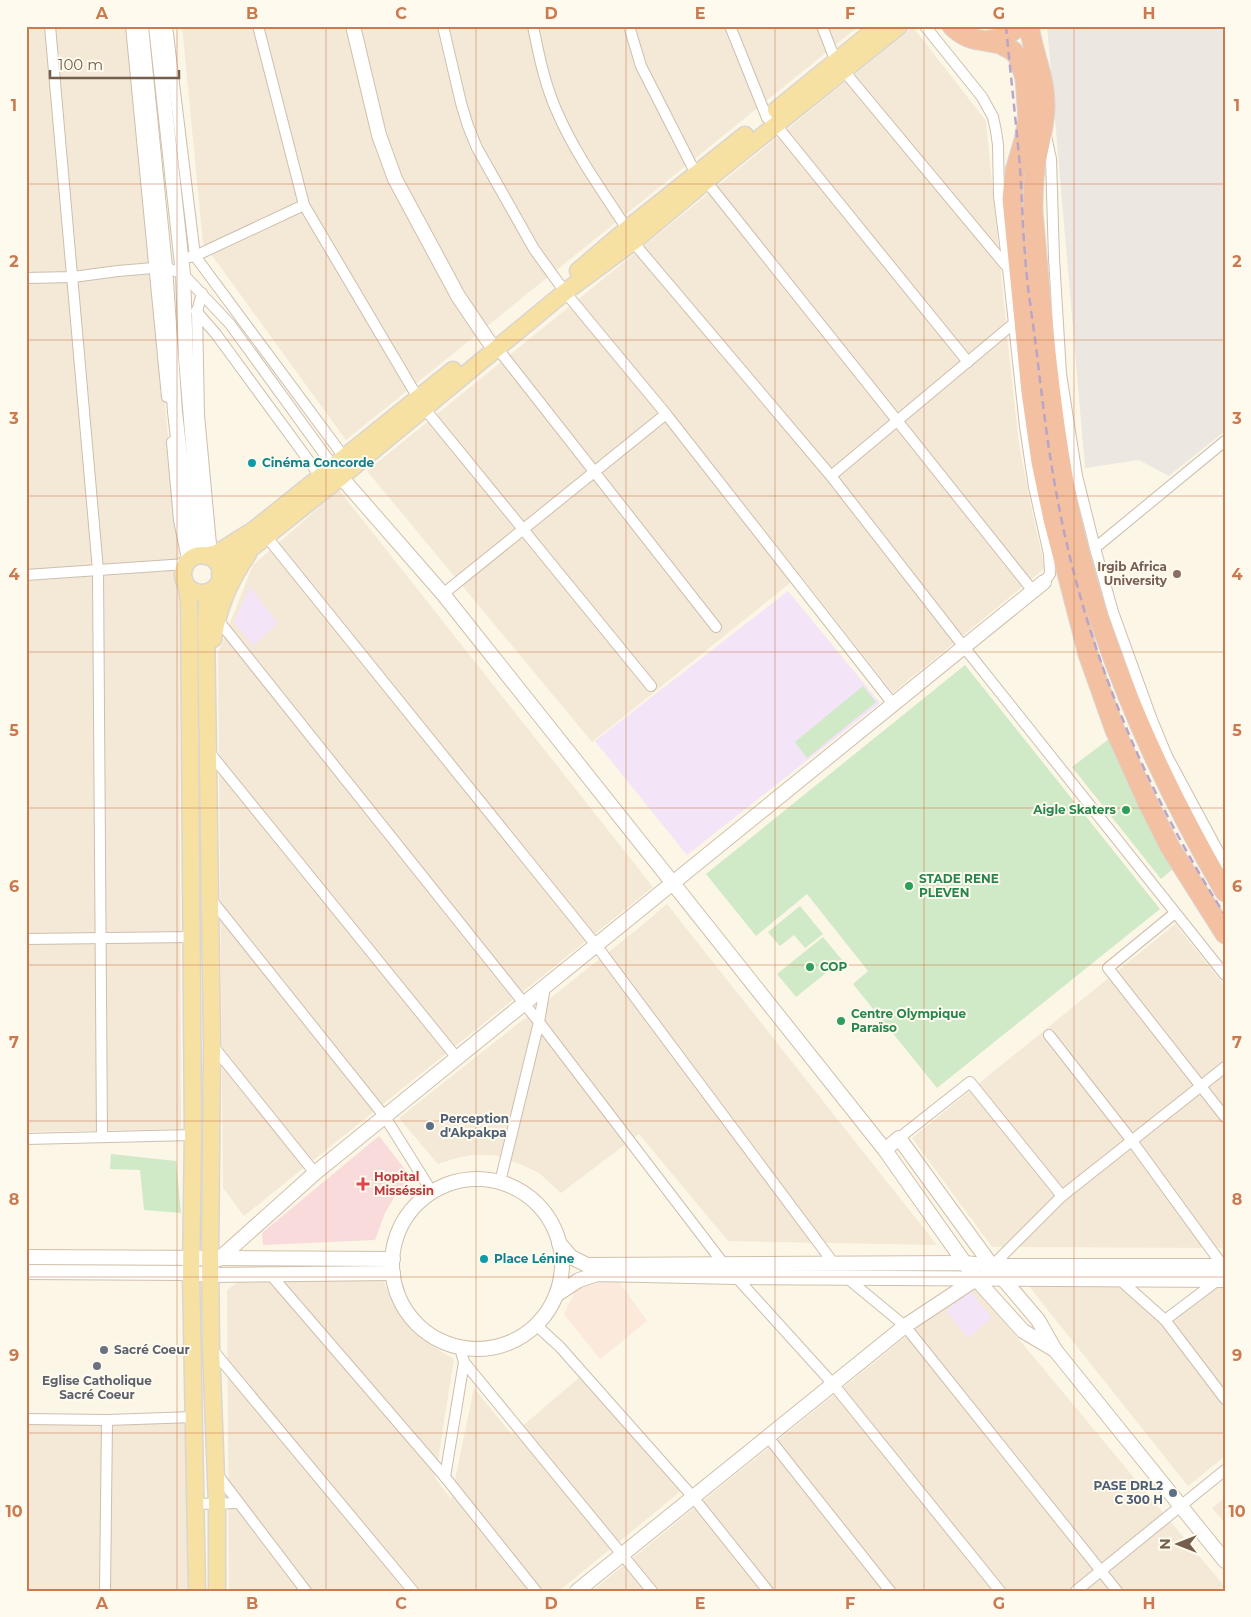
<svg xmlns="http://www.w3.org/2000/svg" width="1251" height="1617" font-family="Montserrat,sans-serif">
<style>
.residential{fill:#f3e9d6}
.commercial{fill:#fbe9dc}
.industrial{fill:#ece8e1}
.education{fill:#f3e4f8}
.medical{fill:#f9dbdb}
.green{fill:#d0e9c6}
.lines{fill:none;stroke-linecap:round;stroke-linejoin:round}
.street-casing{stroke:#cdbfae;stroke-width:12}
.secondary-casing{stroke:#d0c0ab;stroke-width:16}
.primary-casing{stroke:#dbd5d0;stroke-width:19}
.highway-casing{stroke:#dbd5d0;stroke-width:21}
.street{stroke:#fff;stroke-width:10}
.secondary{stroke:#fff;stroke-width:14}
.primary{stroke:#f7e1a2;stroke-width:16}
.highway{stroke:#f3c0a1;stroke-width:19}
.rail{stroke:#baa5c5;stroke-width:2.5;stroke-dasharray:8 5;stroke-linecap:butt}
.grid{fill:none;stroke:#cb7a50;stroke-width:1;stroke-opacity:0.55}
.culture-dot{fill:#0f9aa8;stroke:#fefaee;stroke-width:2}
.education-dot{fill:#8d6e63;stroke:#fefaee;stroke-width:2}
.leisure-dot{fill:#2e9e5b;stroke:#fefaee;stroke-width:2}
.service-dot{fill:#5c6f8a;stroke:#fefaee;stroke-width:2}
.health-dot{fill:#e0444e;stroke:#fefaee;stroke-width:2}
.worship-dot{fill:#6b7280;stroke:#fefaee;stroke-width:2}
.labels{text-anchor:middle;stroke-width:4;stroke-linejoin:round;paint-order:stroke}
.culture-label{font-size:12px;font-weight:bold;fill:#0d838f;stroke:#fefaee;text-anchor:start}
.education-label{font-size:12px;font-weight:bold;fill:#785e54;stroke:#fefaee;text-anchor:end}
.leisure-label{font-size:12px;font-weight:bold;fill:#27864d;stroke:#fefaee;text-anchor:start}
.service-label{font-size:12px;font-weight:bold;fill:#4e5e75;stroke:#fefaee;text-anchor:start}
.health-label{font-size:12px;font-weight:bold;fill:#be3a42;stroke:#fefaee;text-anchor:start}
.worship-label{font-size:12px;font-weight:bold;fill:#5b616d;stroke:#fefaee;text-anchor:start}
.neatline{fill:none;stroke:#cb7a50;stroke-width:2}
.grid-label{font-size:16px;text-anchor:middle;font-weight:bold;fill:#cb7a50}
</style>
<rect width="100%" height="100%" fill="#fcf6e7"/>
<!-- residential -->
<g class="residential">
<polygon points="26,26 130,26 179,556 181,1129 26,1132"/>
<polygon points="182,26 859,26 346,440 203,243"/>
<polygon points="913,27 986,121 1009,354 1019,444 1030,502 1045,568 893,693 800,575 592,742 367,471"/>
<polygon points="339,490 653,887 244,1216 223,1188 218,653 253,565"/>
<polygon points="667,904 937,1245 728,1241 639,1134 561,1193 539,1173 520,1164 494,1155 471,1155 457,1158 438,1164 399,1118 640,927"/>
<polygon points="1175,924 1225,986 1225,1248 992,1247 912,1138"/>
<polygon points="380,1272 389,1294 401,1315 416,1332 434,1347 454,1359 435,1478 451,1499 474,1388 512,1435 581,1376 681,1491 559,1591 229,1591 227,1290 248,1275"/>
<polygon points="1125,1278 1165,1327 1225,1279 1225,1456 1188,1486 1028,1285"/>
<polygon points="972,1283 1225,1587 1225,1591 592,1591"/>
<polygon points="187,1421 187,1591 26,1591 26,1424"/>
<polygon points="1225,1498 1225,1523 1212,1508"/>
</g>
<!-- commercial -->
<polygon class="commercial" points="617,1279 647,1321 600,1359 564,1314 575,1291 579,1286 588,1281"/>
<!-- industrial -->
<polygon class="industrial" points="1047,26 1225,26 1225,431 1169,476 1139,460 1085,468"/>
<!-- education -->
<g class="education">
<polygon points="250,587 278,623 253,646 234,622"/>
<polygon points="788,591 880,703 687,855 595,741"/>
<polygon points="970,1291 992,1318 968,1338 946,1311"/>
</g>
<!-- medical -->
<polygon class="medical" points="379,1136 411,1177 398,1191 385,1213 375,1240 263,1245 262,1233"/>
<!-- green -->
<g class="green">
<polygon points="965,665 1160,909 937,1088 853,984 868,971 807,894 756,936 706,874"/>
<polygon points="863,686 876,702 807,758 795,742"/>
<polygon points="1109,739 1174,868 1161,879 1072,767"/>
<polygon points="800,906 823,934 805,948 794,935 780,946 768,932"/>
<polygon points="823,937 842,960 796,997 777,974"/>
<polygon points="111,1154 176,1161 181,1213 144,1210 140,1170 110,1169"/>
</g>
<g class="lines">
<!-- street casing -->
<g class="street-casing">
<g id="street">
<polyline points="50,26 98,570 102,1137"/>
<polyline points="131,26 167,397"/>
<polyline points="167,26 195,256 344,457"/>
<polyline points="258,26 304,205 418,398"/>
<polyline points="443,26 461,103 468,126 477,148 534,249 560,285"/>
<path d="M533,26C539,56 545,86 558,114C576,155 603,192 627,229"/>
<polyline points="629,26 641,66 696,174"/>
<polyline points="730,26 767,118"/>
<polyline points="822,26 836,62"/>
<polyline points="925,26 982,97 993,117 996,131 998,145 999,196 1008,268 1025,426 1034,487 1049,554 1050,574 1044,582"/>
<polyline points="844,71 1008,268"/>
<polyline points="776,125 968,362"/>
<polyline points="1046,136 1051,159 1054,258 1061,374 1077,476 1095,548 1113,612 1152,720 1167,756 1225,864"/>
<polyline points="706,181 1033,591"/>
<polyline points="633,242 831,476 964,647 1225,975"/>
<polyline points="190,257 195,256 304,205"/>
<polyline points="26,278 73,277 118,271 165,267 183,274 230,324 333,466"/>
<polyline points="565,292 666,414 893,704"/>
<polyline points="202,293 197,312 199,415 212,555"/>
<polyline points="196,311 216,334 320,476"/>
<polyline points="498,349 716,627"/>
<polyline points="424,408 651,686"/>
<polyline points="172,442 179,520 187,559"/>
<polyline points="831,476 1013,324"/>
<polyline points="266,536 596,945 835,1265"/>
<polyline points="1095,548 1225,441"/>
<polyline points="26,575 186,564"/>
<polyline points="443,594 666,414"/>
<polyline points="218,620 539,1022 723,1263"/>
<polyline points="209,752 457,1058"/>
<polyline points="210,898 385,1117 432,1192"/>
<polyline points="1175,913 1108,968 1225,1117"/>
<polyline points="26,939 191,937"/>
<polyline points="1049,1035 1132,1141 1223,1266"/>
<polyline points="213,1046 315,1173"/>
<polyline points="899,1138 970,1082 1062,1196"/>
<polyline points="26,1139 193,1135"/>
<polyline points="500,1182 539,1022 545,987"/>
<polyline points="992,1266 1062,1196 1225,1067"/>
<polyline points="270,1274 445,1477 536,1591"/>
<polyline points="736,1277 833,1384 1000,1591"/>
<polyline points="847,1278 905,1326 1117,1591"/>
<polyline points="1119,1279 1165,1320 1225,1399"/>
<polyline points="1165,1320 1218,1280"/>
<polyline points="536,1325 560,1347 693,1497 768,1591"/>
<polyline points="211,1348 413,1591"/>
<polyline points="464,1362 652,1591"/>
<polyline points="26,1419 107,1420 194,1417"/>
<polyline points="768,1437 890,1591"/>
<polyline points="217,1474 306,1591"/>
<polyline points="445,1477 464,1362 460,1348"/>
<polyline points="195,1504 239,1503"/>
<polyline points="105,1591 107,1420"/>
<polyline points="1076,1591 1225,1470"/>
</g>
</g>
<!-- secondary casing -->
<g class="secondary-casing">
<g id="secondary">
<polyline points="141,26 165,267 175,412 192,558"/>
<polyline points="156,26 183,274 186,358 202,555"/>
<polyline points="353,26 379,135 395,179 458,296 489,342"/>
<polyline points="341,477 443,594 885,1150 976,1279 1023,1331 1055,1350"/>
<polyline points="885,1150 899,1138 992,1266 1038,1320 1055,1350 1225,1561"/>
<circle cx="477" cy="1264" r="85"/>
<polyline points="559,1243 571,1257 587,1265 965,1263 992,1266 1225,1266"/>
<polyline points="26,1257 393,1259"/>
<polyline points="219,1259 315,1173 1044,582"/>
<polyline points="26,1272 191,1273 210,1275 393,1273"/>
<polyline points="556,1295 579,1280 597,1274 736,1277 1225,1280"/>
<polyline points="577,1591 905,1326 976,1279"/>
</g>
</g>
<!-- primary casing -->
<g class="primary-casing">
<g id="primary">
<polyline points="776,110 879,26"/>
<polyline points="578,271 627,229 745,135"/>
<circle cx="202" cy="574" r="19"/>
<polyline points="205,556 217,553 255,529 453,370"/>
<polyline points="220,574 221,571 228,563 254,546 341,477 565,292 633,242 706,181 899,26"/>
<polyline points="187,586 189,603 193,1135 191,1273 197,1591"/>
<polyline points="208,592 206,620 212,1045 210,1259 211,1348 217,1504 217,1591"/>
<path d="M213,639C219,606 229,582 248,554"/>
</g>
</g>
<!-- highway casing -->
<g class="highway-casing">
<g id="highway">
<path d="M952,26C971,45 999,46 1018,26"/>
<path d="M1029,26C1033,53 1045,77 1045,105C1045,127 1038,148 1035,169C1033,183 1033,198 1033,212C1041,302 1048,393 1064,482C1091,628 1151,765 1225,892"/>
<polyline points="984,41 1000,44 1013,51 1018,57 1025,78 1028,119 1024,140 1015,171 1012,199 1031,392 1041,462 1053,519 1088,654 1115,730 1147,801 1170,847 1225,934"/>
</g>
</g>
<!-- street -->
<use href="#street" class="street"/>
<!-- secondary -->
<use href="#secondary" class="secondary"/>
<!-- primary -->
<use href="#primary" class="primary"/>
<!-- highway -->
<use href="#highway" class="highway"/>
<!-- rail -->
<path class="rail" d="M1006,26C1010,69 1015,113 1019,156C1022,188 1022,221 1025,254C1027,288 1033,321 1037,355C1043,406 1049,457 1059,507C1087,652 1145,791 1225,915"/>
</g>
<!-- grid -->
<path class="grid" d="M177,26V1591M326,26V1591M476,26V1591M626,26V1591M775,26V1591M924,26V1591M1074,26V1591M26,184H1225M26,340H1225M26,496H1225M26,652H1225M26,808H1225M26,965H1225M26,1121H1225M26,1277H1225M26,1433H1225"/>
<!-- markers -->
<g class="culture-dot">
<circle cx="252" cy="463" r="5"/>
<circle cx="484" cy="1259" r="5"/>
</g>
<circle class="education-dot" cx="1177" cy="574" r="5"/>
<g class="leisure-dot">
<circle cx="1126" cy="810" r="5"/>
<circle cx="909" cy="886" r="5"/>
<circle cx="810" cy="967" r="5"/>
<circle cx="841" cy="1021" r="5"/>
</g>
<g class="service-dot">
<circle cx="430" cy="1126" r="5"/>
<circle cx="1173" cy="1493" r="5"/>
</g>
<path class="health-dot" d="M360.5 1176.5h5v5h5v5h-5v5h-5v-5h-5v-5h5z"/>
<g class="worship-dot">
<circle cx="104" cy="1350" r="5"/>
<circle cx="97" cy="1366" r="5"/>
</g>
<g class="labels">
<!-- culture labels -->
<g class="culture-label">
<text x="262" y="467">Cinéma Concorde</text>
<text x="494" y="1263">Place Lénine</text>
</g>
<!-- education labels -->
<g class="education-label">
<text x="1167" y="571">Irgib Africa<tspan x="1167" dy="14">University</tspan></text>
</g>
<!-- leisure labels -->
<g class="leisure-label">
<text x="1116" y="814" text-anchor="end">Aigle Skaters</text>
<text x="919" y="883">STADE RENE<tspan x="919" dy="14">PLEVEN</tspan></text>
<text x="820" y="971">COP</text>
<text x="851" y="1018">Centre Olympique<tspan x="851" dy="14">Paraïso</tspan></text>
</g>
<!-- service labels -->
<g class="service-label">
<text x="440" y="1123">Perception<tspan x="440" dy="14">d'Akpakpa</tspan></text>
<text x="1163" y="1490" text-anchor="end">PASE DRL2<tspan x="1163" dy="14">C 300 H</tspan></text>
</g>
<!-- health labels -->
<g class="health-label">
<text x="374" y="1181">Hopital<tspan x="374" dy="14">Misséssin</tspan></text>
</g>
<!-- worship labels -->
<g class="worship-label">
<text x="114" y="1354">Sacré Coeur</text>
<text x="97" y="1385" text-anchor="middle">Eglise Catholique<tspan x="97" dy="14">Sacré Coeur</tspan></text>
</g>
</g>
<!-- border -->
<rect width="1251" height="1617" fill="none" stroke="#fefaee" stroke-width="55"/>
<!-- north arrow -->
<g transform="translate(1178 1544) rotate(270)" stroke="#fefaee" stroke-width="4" paint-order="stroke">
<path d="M0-4L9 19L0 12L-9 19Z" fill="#755f4c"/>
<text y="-8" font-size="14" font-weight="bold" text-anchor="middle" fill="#755f4c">N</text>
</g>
<!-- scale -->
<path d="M50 70v8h129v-8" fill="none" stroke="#755f4c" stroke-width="2.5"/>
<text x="58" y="70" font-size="15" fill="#755f4c" stroke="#fefaee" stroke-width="4" paint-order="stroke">100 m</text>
<rect x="28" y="28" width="1196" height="1562" class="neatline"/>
<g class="grid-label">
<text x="102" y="19">A</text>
<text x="252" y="19">B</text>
<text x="401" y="19">C</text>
<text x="551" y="19">D</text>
<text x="700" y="19">E</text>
<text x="850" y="19">F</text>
<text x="999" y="19">G</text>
<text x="1149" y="19">H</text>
<text x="14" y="111">1</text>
<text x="1237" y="111">1</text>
<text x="14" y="267">2</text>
<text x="1237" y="267">2</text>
<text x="14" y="424">3</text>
<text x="1237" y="424">3</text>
<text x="14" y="580">4</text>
<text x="1237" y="580">4</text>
<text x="14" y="736">5</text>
<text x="1237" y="736">5</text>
<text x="14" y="892">6</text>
<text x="1237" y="892">6</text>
<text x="14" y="1048">7</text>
<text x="1237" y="1048">7</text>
<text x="14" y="1205">8</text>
<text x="1237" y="1205">8</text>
<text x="14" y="1361">9</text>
<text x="1237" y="1361">9</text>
<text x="14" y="1517">10</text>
<text x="1237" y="1517">10</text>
<text x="102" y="1609">A</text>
<text x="252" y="1609">B</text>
<text x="401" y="1609">C</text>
<text x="551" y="1609">D</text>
<text x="700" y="1609">E</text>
<text x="850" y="1609">F</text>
<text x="999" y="1609">G</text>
<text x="1149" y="1609">H</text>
</g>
</svg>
